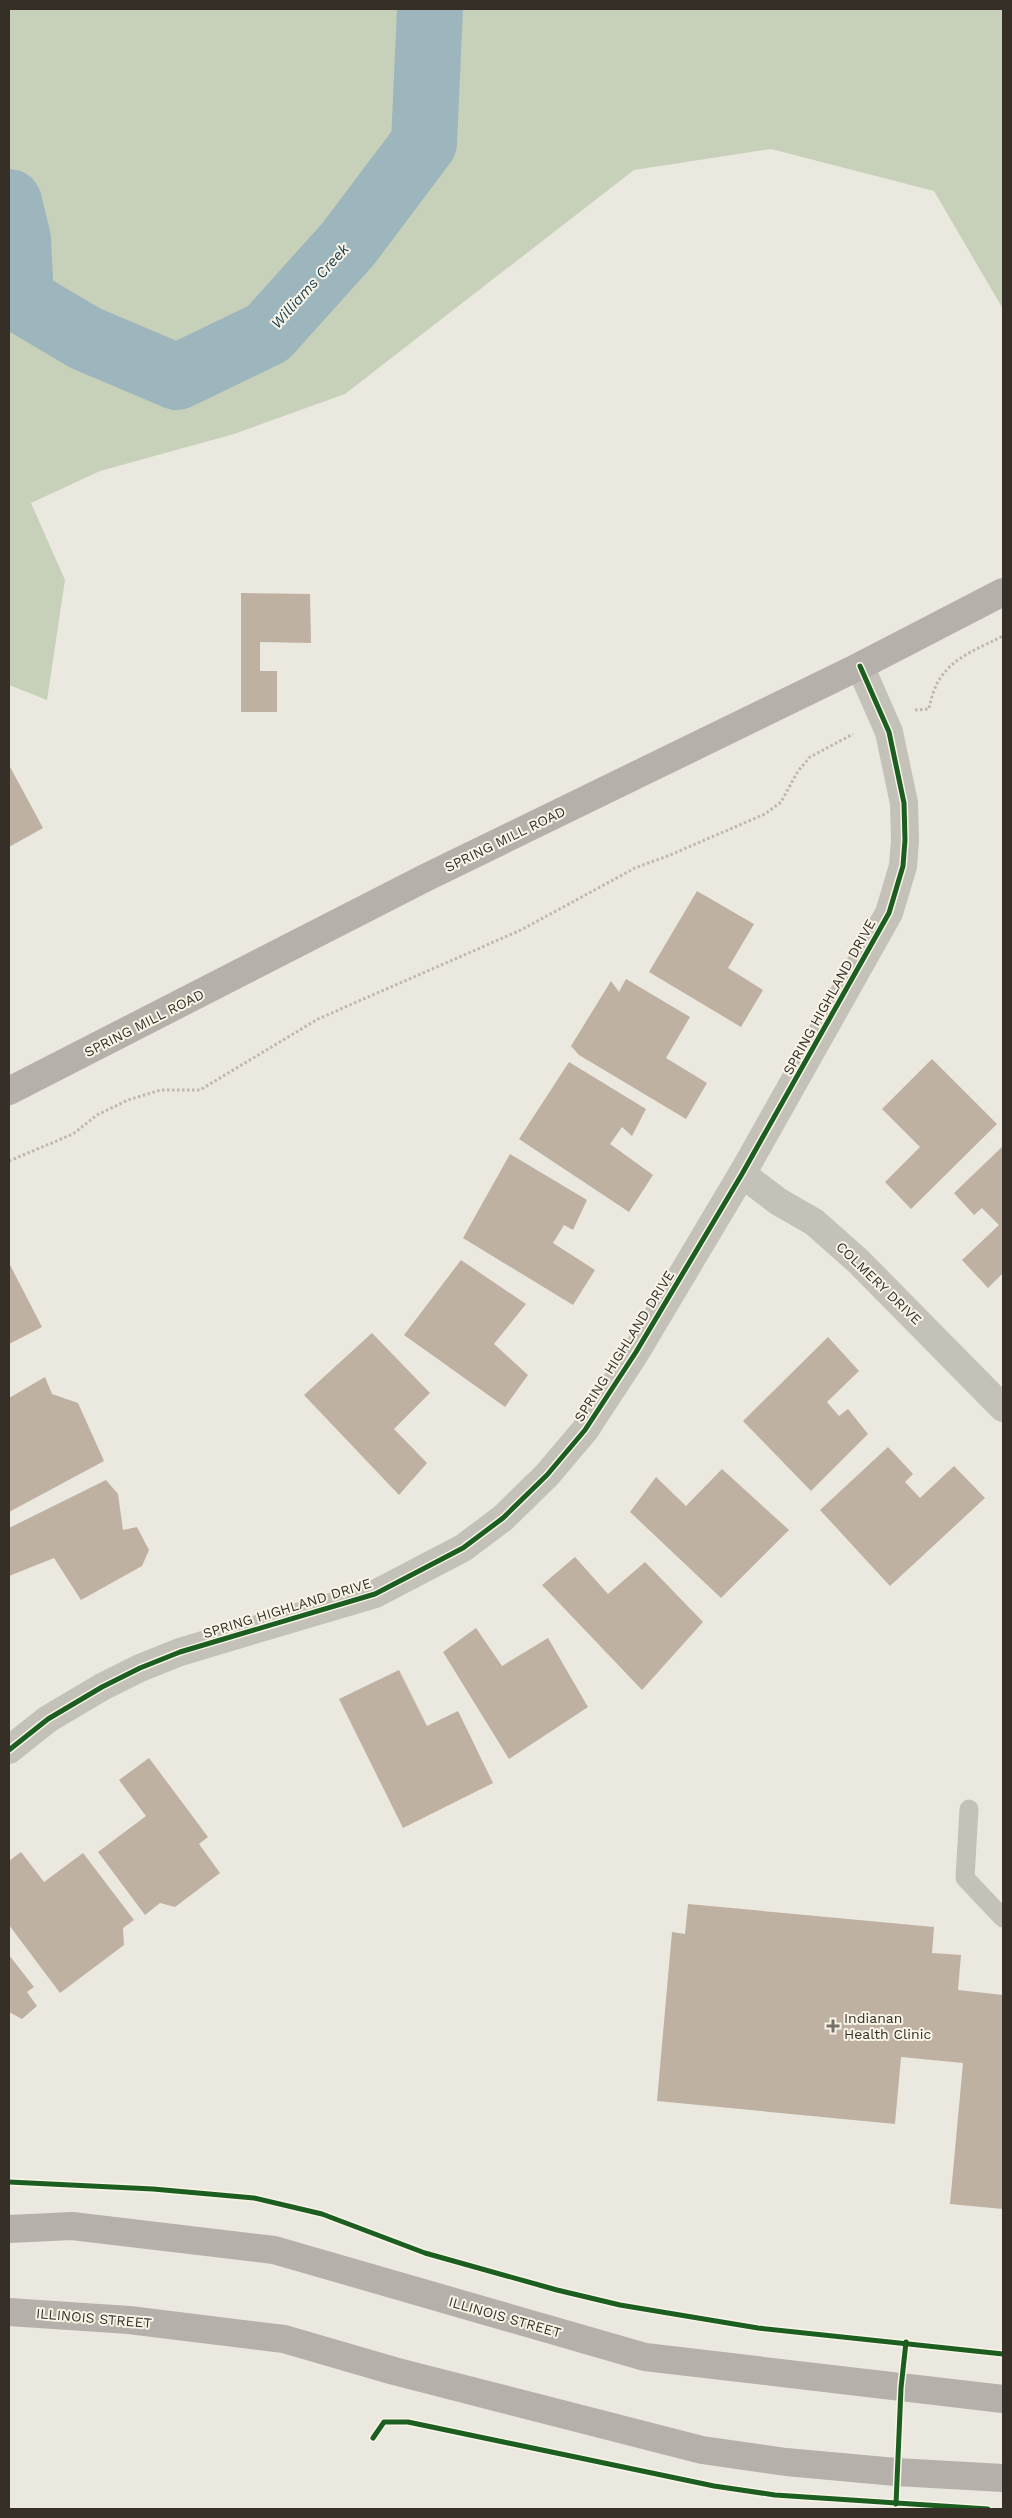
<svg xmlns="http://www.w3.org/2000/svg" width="1012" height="2518" font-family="'Work Sans',sans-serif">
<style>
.green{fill:#c7d1ba}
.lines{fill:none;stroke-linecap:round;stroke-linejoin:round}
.river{stroke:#9db5bc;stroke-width:66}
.building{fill:#beb1a2}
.path{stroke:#bdb9b1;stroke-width:3;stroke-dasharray:2.5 2.5;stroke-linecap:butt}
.lane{stroke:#c4c1b9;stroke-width:19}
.street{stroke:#c4c1b9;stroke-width:28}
.secondary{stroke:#b5b1aa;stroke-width:28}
.cycleway-casing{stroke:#f8f4e7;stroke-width:8}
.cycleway{stroke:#1b5e20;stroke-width:5}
.poi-dot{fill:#757068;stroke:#f8f4e7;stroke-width:2}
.labels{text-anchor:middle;stroke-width:4;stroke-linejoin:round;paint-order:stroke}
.street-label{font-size:14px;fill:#352f27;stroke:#f8f4e7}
.poi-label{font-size:14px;fill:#352f27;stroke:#f8f4e7;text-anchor:start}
.water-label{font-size:15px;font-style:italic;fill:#1f4454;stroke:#f8f4e7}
</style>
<rect width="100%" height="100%" fill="#ebe8e0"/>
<!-- green -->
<polygon class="green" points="9,9 1003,9 1003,309 934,191 771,149 634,170 345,394 234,434 100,471 31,503 65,580 47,700 9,685"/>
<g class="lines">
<!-- river -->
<polyline class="river" points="9,202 18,239 21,300 85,338 177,377 268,333 348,244 424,143 430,9"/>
</g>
<!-- building -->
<g class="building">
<polygon points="241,593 310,594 311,643 260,642 260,671 277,671 277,712 241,712"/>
<polygon points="9,765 43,828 9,847"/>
<polygon points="697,891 754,924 728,968 763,990 741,1027 649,972"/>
<polygon points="626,979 690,1017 666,1058 707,1083 686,1119 579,1055 571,1046 611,981 619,992"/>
<polygon points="932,1059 997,1124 911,1209 885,1182 920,1147 882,1109"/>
<polygon points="569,1062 646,1109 632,1136 622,1127 610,1144 653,1175 629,1212 519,1139"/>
<polygon points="1003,1146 1003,1273 988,1288 962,1260 999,1225 982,1208 974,1215 954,1193"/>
<polygon points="510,1154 587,1200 573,1230 564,1225 553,1243 595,1270 573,1305 463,1238"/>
<polygon points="461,1260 526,1304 494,1344 528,1375 505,1407 404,1335"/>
<polygon points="9,1263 42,1327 9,1344"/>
<polygon points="372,1333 430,1393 394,1429 427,1463 399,1495 304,1395"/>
<polygon points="828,1337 859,1371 827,1402 839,1416 848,1409 868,1434 811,1491 743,1421"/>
<polygon points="45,1377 52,1394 78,1403 104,1461 9,1512 9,1398"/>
<polygon points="888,1447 913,1474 905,1482 920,1498 954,1466 985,1498 890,1586 820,1510"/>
<polygon points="722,1469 789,1530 721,1598 630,1512 656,1477 686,1506"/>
<polygon points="106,1480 118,1494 123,1530 137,1527 149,1550 142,1566 81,1600 54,1558 9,1576 9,1528"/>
<polygon points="575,1557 608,1594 645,1562 703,1622 642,1690 542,1585"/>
<polygon points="476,1628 502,1666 548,1638 588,1707 509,1759 443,1652"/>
<polygon points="399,1670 427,1726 458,1711 493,1783 403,1828 339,1699"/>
<polygon points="149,1758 208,1837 199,1844 220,1873 175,1907 160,1903 145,1915 98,1852 146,1816 119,1780"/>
<polygon points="21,1852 44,1882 83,1853 134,1920 123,1928 124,1945 60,1993 9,1925 9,1861"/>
<polygon points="688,1904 934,1927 932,1953 961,1955 958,1990 1003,1995 1003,2209 950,2204 963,2063 901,2057 895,2124 657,2101 672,1932 685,1934"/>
<polygon points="9,1955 34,1987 27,1992 37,2006 22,2019 9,2012"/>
</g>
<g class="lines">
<!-- path -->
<g class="path">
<path d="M915,710L929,709C937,663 965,655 1003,636"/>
<polyline points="9,1161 73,1134 97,1115 128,1100 161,1090 200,1090 318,1019 521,930 635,868 670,855 765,814 781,802 798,771 810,757 853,734"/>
</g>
<!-- lane -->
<polyline class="lane" points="969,1809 965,1878 1003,1918"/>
<!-- street -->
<g class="street">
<polyline points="742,1174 779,1202 814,1222 858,1261 1003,1408"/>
<polyline points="9,1750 48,1719 102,1687 140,1668 180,1652 375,1594 463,1548 503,1518 547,1475 585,1430 636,1352 742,1174 889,913 903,866 905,840 904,803 889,732 860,666"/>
</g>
<!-- secondary -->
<g class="secondary">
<polyline points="9,1091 427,877 860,666 1003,592"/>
<polyline points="9,2229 72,2226 274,2250 645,2357 1003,2399"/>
<polyline points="9,2312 129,2320 284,2339 394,2371 702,2450 786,2462 896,2472 1003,2478"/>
</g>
<!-- cycleway casing -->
<g class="cycleway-casing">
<g id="cycleway">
<polyline points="9,1750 48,1719 102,1687 140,1668 180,1652 375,1594 463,1548 503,1518 547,1475 585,1430 636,1352 742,1174 889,913 903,866 905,840 904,803 889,732 860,666"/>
<polyline points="9,2182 153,2189 254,2198 322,2214 425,2253 557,2290 620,2305 758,2328 1003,2354"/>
<polyline points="373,2438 384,2422 408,2422 714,2486 775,2495 988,2509"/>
<polyline points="896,2504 901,2388 906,2342"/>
</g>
</g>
<!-- cycleway -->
<use href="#cycleway" class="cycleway"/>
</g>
<!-- markers -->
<path class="poi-dot" d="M830.5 2018.5h5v5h5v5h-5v5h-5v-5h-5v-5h5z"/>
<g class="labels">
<!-- street labels -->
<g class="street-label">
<text transform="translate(505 839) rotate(-26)" y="5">SPRING MILL ROAD</text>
<text transform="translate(829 997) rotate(-61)" y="5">SPRING HIGHLAND DRIVE</text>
<text transform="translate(144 1023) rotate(-27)" y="5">SPRING MILL ROAD</text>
<text transform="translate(879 1283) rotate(44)" y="5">COLMERY DRIVE</text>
<text transform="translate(624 1346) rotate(-58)" y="5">SPRING HIGHLAND DRIVE</text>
<text transform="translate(287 1608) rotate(-17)" y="5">SPRING HIGHLAND DRIVE</text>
<text transform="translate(505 2317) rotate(16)" y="5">ILLINOIS STREET</text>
<text transform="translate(94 2318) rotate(5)" y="5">ILLINOIS STREET</text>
</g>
<!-- poi labels -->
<g class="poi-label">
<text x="844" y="2023">Indianan<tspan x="844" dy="16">Health Clinic</tspan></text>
</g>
<!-- water labels -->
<g class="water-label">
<text transform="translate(310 286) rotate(-48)" y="5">Williams Creek</text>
</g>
</g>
<!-- border -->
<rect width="1012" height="2518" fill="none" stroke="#352f27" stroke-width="20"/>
</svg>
